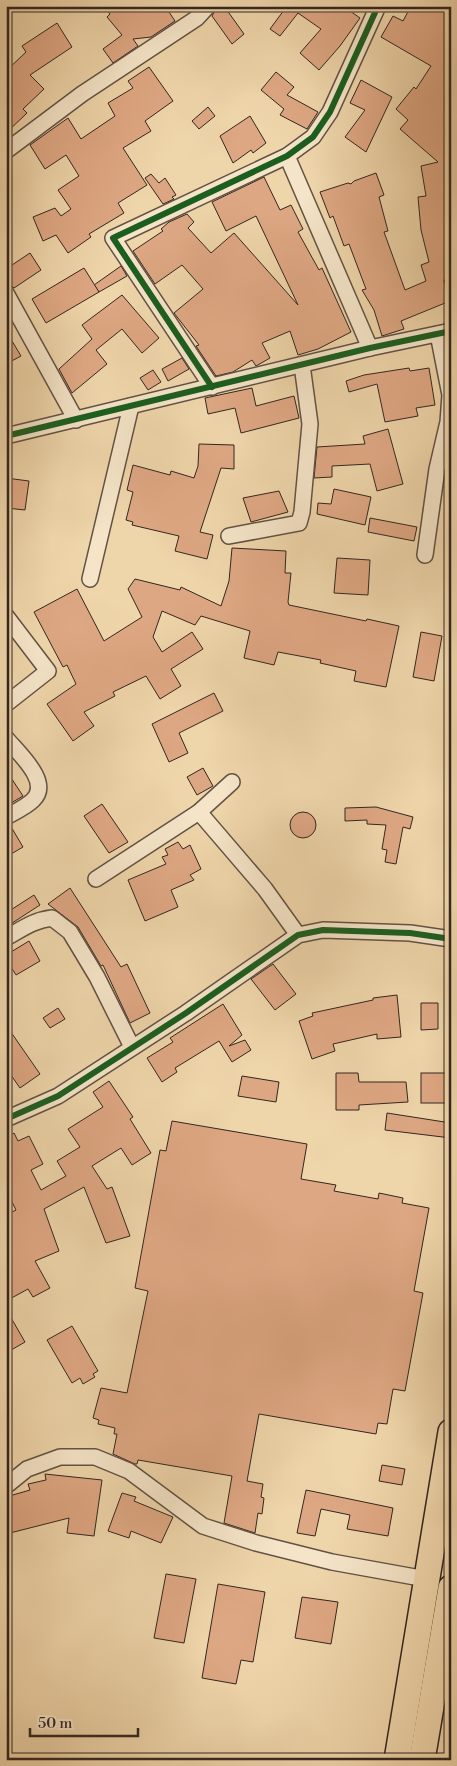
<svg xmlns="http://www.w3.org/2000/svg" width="457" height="1766" font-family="'Libre Bodoni',serif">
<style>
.building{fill:#dea783;stroke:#332621}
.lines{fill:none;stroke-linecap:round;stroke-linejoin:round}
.minor-casing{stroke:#625243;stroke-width:18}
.primary-casing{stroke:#332621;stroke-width:28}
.minor{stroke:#f5e4c8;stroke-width:15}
.primary{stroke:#efd5aa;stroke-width:25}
.cycleway-casing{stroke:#f5e4c8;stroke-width:9}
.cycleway{stroke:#1b5e20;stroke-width:6}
</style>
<rect width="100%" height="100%" fill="#efd5aa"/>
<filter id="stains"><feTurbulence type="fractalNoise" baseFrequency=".004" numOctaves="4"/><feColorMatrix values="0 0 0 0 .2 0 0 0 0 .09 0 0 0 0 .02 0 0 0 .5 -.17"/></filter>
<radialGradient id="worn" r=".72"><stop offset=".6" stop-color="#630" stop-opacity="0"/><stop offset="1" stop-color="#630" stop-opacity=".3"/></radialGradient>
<!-- building -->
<g class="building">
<polygon points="104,6 165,6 175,21 151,37 133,39 138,46 113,63 103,49 122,35 107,17 110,14"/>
<polygon points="224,6 244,34 232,44 212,16 217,7"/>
<polygon points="287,6 343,6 360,18 340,46 319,70 300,53 321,29 298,13 280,36 270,29"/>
<polygon points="411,6 442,6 451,11 451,87 445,99 451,101 451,158 447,158 451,179 451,278 444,280 450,301 401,321 404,329 382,336 374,310 362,290 366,289 349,244 344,246 333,216 330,218 320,192 348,183 351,184 354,181 376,173 384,195 379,197 388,231 384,232 405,290 426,281 421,265 429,262 421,230 418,197 426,196 421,166 438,162 400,129 408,120 396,109 414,87 416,89 431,66 381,37 393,16 403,21"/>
<polygon points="57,23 72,47 30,75 44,89 23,109 27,113 6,133 6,71 26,52 22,46"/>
<polygon points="149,67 173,101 145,121 151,131 123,148 147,185 118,203 124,213 89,234 91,237 68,253 56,235 43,241 33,217 55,208 61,216 71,209 58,190 79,176 66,155 45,169 30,145 68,118 81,139 115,116 108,103 133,88 128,81"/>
<polygon points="276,72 294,87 287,95 318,112 307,129 280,115 284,109 261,90"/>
<polygon points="361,80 392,97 366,152 345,137 365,110 350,103"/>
<polygon points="208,107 215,116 199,129 192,121"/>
<polygon points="250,116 266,143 253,153 251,150 233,163 220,136"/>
<polygon points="151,174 159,183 165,178 176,195 172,197 174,199 163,204 145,178"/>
<polygon points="264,177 280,210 291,205 303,229 298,232 319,270 322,268 351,332 318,349 298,355 290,331 262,343 270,358 256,366 252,360 233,372 216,376 196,346 199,345 174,313 203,289 182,265 155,284 133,251 163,231 161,229 169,222 187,214 194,222 188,228 211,253 234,233 298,305 256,216 226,231 212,202"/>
<polygon points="30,253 41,270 14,288 6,280 6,269"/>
<polygon points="121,266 127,276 99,292 94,285"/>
<polygon points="84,268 99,292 46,323 32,299"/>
<polygon points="122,295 159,338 142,353 122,329 96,350 107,364 72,393 59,369 92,339 82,325"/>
<polygon points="6,331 21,356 6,364"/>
<polygon points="182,358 189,369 168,381 162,369"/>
<polygon points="409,368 410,371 429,368 435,405 416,408 418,416 385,422 377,384 349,392 346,381 364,375"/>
<polygon points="153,370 161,382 148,390 140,378"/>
<polygon points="252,388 256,406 294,396 299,418 241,433 235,408 208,414 205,398"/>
<polygon points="388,429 403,484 377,491 370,464 332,466 332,477 314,478 317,447 365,444 363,436"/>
<polygon points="199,444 234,445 234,469 221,468 200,532 213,535 207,559 175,551 179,536 132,525 133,522 126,520 133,492 127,490 133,465 170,475 171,471 194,478 198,466"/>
<polygon points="6,478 29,481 25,510 6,508"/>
<polygon points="334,489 371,497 365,525 317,514 318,503 331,504"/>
<polygon points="279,491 288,512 251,522 243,498"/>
<polygon points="370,518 417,527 414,541 368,532"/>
<polygon points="232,548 286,551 285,573 291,573 288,602 289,605 366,621 367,619 399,626 386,687 354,681 356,671 320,663 321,660 278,652 274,665 244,658 250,631 201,616 195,625 162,611 153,637 162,652 192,632 203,649 171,669 181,686 160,699 146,676 113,692 115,696 84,712 94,726 73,741 47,704 76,684 67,665 63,667 34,612 77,589 104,641 142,617 128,589 135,579 180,590 181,587 221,606 229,581"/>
<polygon points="337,558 370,560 368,595 334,593"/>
<polygon points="421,632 442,636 434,681 413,677"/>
<polygon points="214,693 223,711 179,733 188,753 169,762 152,724"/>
<polygon points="203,768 213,786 197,795 187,777"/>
<polygon points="6,770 23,796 6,806"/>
<polygon points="102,804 128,842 109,853 84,816"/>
<polygon points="376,807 413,817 410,829 403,827 396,864 385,862 387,850 382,849 386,825 367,824 367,820 345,821 345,808"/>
<circle cx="303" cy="825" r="13"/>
<polygon points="10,825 23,847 6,857 6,826"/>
<polygon points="178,842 183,849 190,845 201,869 190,875 194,880 171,890 178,907 145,921 128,880 166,864 162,857 168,855 165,849"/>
<polygon points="70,888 121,967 127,964 150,1013 130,1023 103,965 101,966 78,927 48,904"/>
<polygon points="34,895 40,905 6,927 6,913"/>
<polygon points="29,941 40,961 16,975 6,959 6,955"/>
<polygon points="273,964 296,994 275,1010 251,979"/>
<polygon points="397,995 401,1037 377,1039 377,1034 333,1044 335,1051 312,1059 299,1021 313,1016 312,1013 373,1000 373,998"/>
<polygon points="421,1003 438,1003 438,1029 421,1030"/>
<polygon points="223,1004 242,1035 229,1046 245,1040 251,1050 232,1062 219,1041 175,1068 177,1072 162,1082 147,1058 173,1042 170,1038"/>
<polygon points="58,1008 65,1019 50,1028 43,1018"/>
<polygon points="6,1025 40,1074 20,1088 6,1068"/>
<polygon points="336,1073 358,1073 359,1082 406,1082 408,1102 359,1105 359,1110 336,1110"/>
<rect x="421" y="1073" width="30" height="30"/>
<polygon points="242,1076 279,1082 276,1102 238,1096"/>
<polygon points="109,1081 133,1117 130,1119 151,1153 132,1165 121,1148 92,1166 107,1189 112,1187 130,1236 106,1243 84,1187 44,1209 59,1251 35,1261 50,1288 33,1297 28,1289 6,1301 6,1215 16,1210 6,1190 6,1138 14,1133 18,1141 29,1136 43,1164 31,1170 41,1190 66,1176 57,1161 80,1147 68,1129 103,1107 93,1092"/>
<polygon points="387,1113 451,1123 451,1138 385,1130"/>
<polygon points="172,1121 307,1144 301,1179 336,1185 334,1191 378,1199 379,1193 403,1198 402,1203 429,1208 414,1291 423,1293 405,1391 393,1389 387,1424 378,1423 376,1434 259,1414 247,1481 263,1484 261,1497 264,1498 262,1514 258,1513 255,1533 224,1523 232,1476 138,1460 137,1464 135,1464 113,1454 117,1434 114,1434 115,1428 98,1424 99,1420 93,1418 101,1388 127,1393 148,1291 135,1288 160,1150 166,1151"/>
<polygon points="6,1309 25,1342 6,1353"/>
<polygon points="72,1326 98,1371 93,1374 95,1377 83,1384 80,1378 72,1383 47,1340"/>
<polygon points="382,1465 405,1469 402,1485 379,1481"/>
<polygon points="45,1474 102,1480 94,1536 67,1533 69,1518 6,1534 6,1497 30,1490 28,1484 46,1480"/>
<polygon points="306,1490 393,1508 388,1536 347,1529 350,1515 321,1509 315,1536 297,1533"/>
<polygon points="122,1493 136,1497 134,1501 173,1517 161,1543 131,1531 129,1538 108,1531"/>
<polygon points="166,1574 196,1579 184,1643 154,1638"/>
<polygon points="218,1584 265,1592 253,1662 241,1660 236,1684 202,1678"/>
<polygon points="302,1597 338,1602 331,1644 295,1638"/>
</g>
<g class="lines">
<!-- minor casing -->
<g class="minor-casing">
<g id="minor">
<polyline points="6,151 82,94 197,18 208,6"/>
<polyline points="287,156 370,348"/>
<polyline points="6,293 76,420"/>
<polyline points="212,387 113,238 287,156 313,137 330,112 378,6"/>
<polyline points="6,436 370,348 451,331"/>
<polyline points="229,536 299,523 302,512 310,424 302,365"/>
<polyline points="425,555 437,469 448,422 450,395 438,334"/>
<polyline points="90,579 131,406"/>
<polyline points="6,616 48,671 6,704"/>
<path d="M6,738C18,753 52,782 33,800C26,807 15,812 6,817"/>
<polyline points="199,812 265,889 298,935"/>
<polyline points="96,879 199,812 232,782"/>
<path d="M6,938C22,929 34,920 52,918L70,932L97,977L132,1047"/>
<polyline points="6,1119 58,1096 186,1013 298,935 323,930 410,933 451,939"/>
<polyline points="6,1486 27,1469 60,1457 95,1457 129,1471 203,1526 256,1543 332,1562 426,1579"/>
</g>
</g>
<!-- primary casing -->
<g class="primary-casing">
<g id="primary">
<polyline points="397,1760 451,1432"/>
<polyline points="422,1760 451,1588"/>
</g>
</g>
<!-- minor -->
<use href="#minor" class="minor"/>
<!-- primary -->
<use href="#primary" class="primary"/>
<!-- cycleway casing -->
<g class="cycleway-casing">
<g id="cycleway">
<polyline points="212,387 113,238 287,156 313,137 330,112 378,6"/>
<polyline points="6,436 370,348 451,331"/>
<polyline points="6,1119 58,1096 186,1013 298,935 323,930 410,933 451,939"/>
</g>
</g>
<!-- cycleway -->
<use href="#cycleway" class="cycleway"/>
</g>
<!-- margin -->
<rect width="457" height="1766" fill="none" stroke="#efd5aa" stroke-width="25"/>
<rect x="8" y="8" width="442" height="1751" fill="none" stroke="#332621" stroke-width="2.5"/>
<rect x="12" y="12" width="432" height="1741" fill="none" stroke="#332621"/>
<!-- scale -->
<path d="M30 1728v8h108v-8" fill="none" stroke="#332621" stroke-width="2.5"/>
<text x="38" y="1728" font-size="15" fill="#332621" stroke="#f5e4c8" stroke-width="4" paint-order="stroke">50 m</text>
<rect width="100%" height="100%" filter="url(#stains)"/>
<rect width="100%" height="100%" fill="url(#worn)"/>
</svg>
